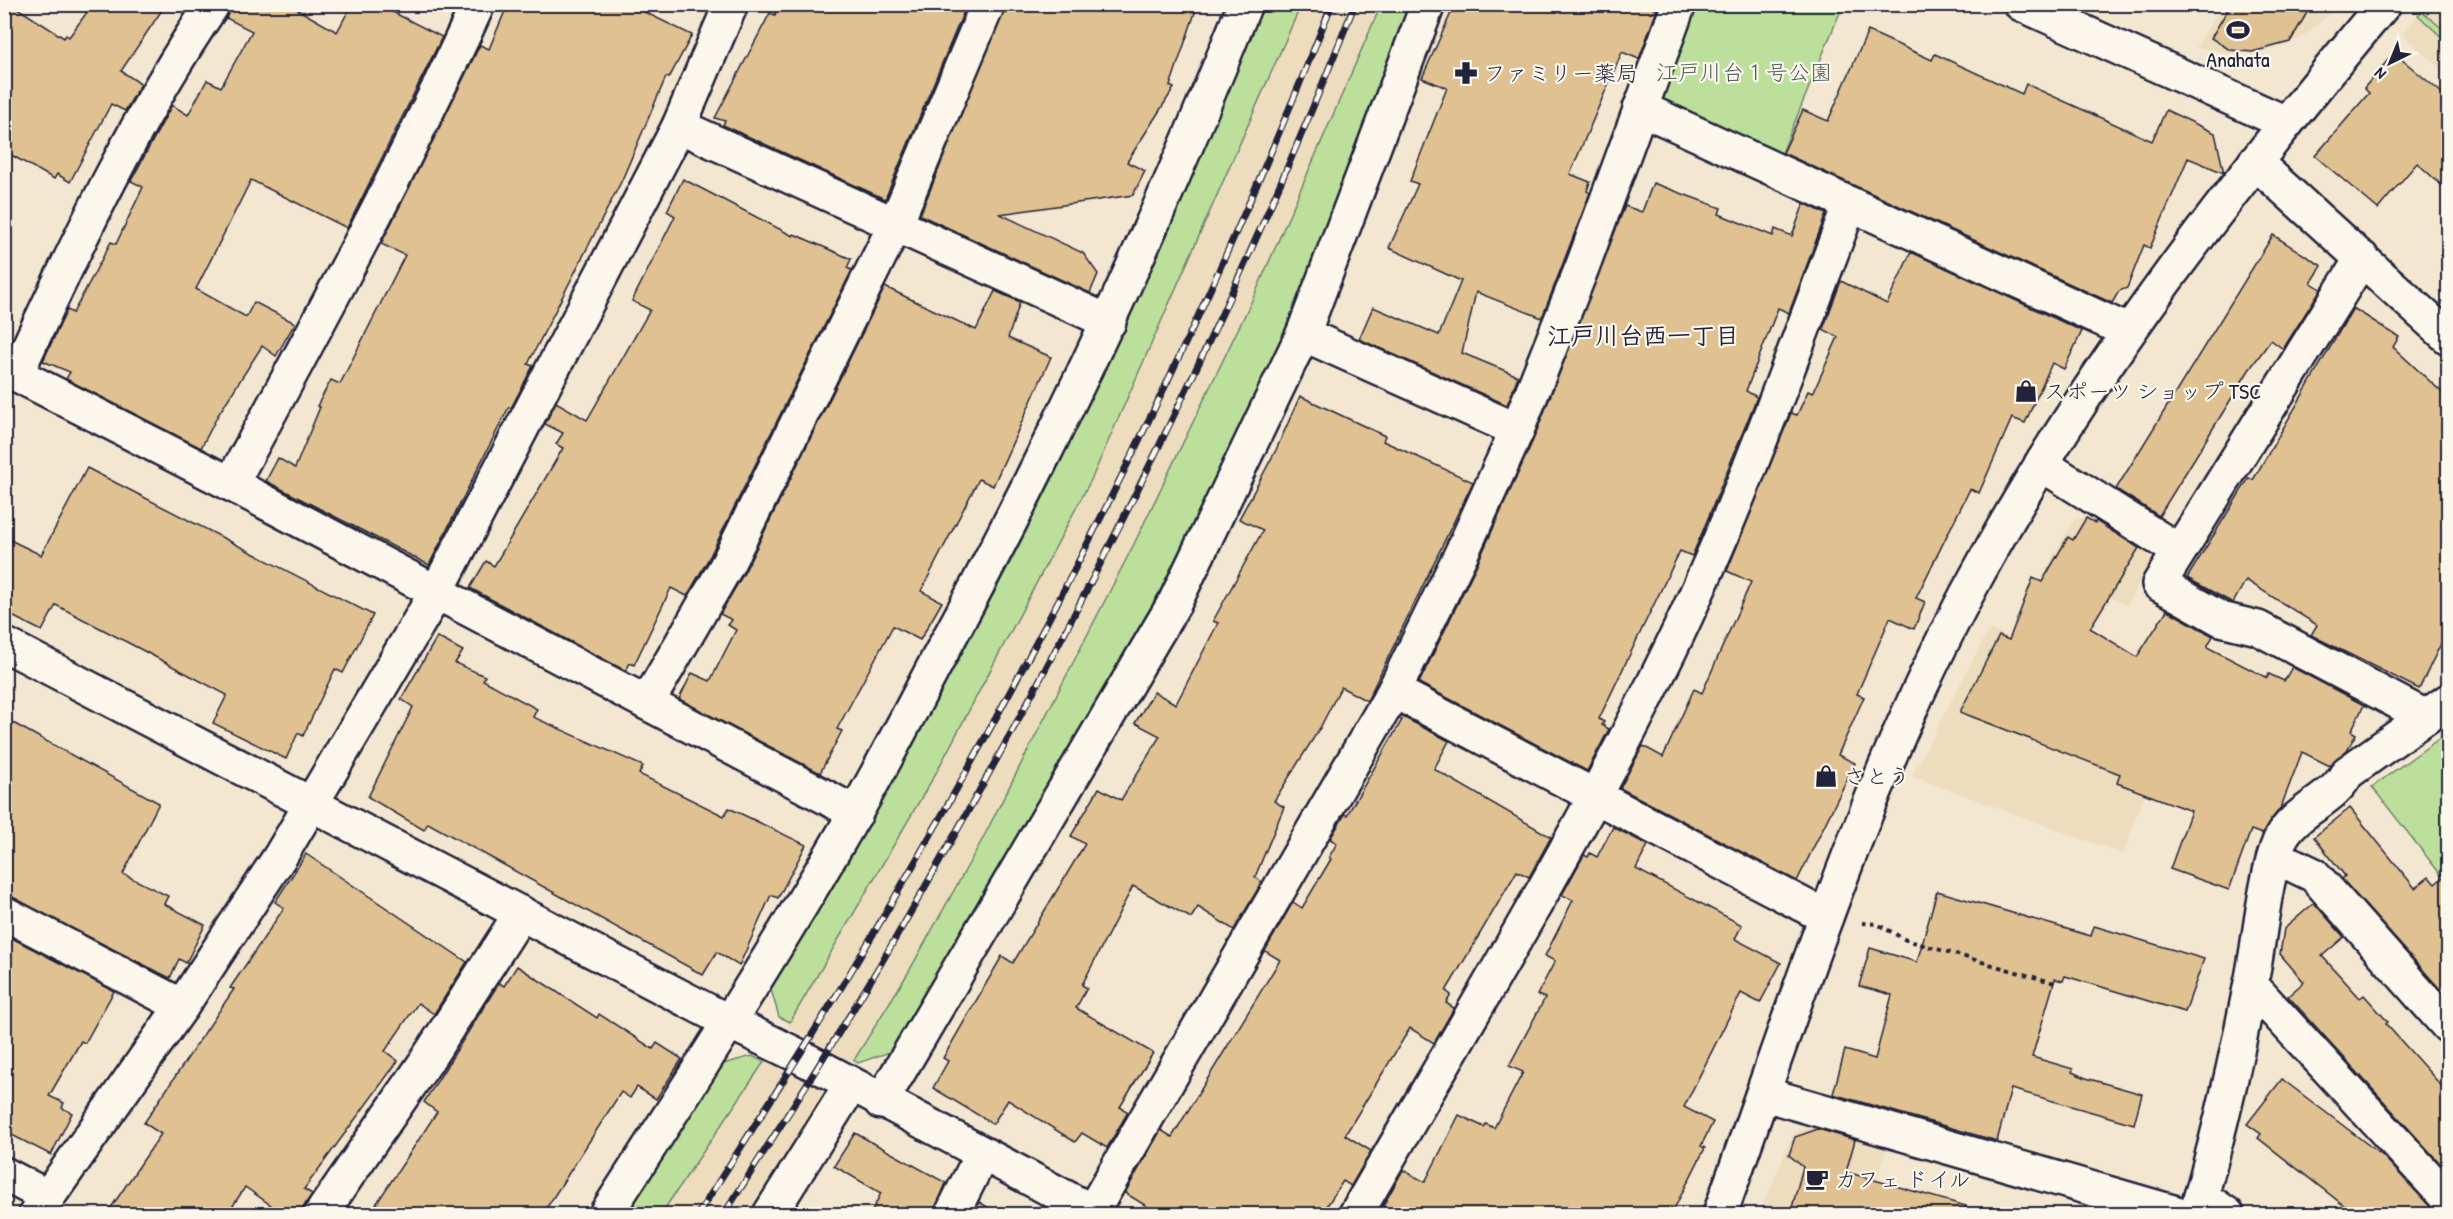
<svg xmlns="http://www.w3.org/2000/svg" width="2453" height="1219" font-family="'Patrick Hand','Klee One',sans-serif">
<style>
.built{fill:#eddcbe}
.green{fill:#bce09b;stroke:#6f816b;stroke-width:1.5}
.building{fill:#dfc192;stroke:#22223b;stroke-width:1.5}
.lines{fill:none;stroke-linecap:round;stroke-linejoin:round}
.minor-casing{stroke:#22223b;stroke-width:38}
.path{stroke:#22223b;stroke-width:4;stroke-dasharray:4.5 4.5;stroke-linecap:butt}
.minor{stroke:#fbf7ec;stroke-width:33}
.rail-casing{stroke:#22223b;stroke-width:7}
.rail{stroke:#fbf7ec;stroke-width:4.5;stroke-dasharray:14;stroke-linecap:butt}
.labels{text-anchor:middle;stroke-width:4.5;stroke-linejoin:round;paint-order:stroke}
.poi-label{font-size:22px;fill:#22223b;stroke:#fbf7ec;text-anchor:start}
.park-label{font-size:22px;fill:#505b58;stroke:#fbf7ec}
.neighbourhood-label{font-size:24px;font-weight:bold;fill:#22223b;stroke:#fbf7ec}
</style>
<rect width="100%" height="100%" fill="#f3e7d1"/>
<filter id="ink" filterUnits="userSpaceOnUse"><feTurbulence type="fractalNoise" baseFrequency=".0167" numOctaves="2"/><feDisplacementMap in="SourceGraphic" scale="12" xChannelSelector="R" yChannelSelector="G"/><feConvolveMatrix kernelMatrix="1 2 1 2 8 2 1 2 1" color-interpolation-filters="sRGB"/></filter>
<g filter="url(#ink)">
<!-- built -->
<g class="built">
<polygon points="1301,5 1381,5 1255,294 1134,544 982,840 908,973 854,1060 847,1059 787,1026 1092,478"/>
<polygon points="2223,5 2340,5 2304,36 2271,50 2236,54 2196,47"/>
<polygon points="2427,5 2448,5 2448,76 2402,34"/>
<polygon points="2093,515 2146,549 2151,565 2126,605 2046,569 2074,520"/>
<polygon points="1989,629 2176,704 2123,854 1912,776"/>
<polygon points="765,1060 832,1095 757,1214 661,1214"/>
<polygon points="1813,1124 1887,1146 1867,1214 1759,1214 1794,1133"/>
</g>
<!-- green -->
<g class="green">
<path d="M1262,5H1301L1092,478L936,773L790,1022L779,1017L770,986C884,797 994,605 1088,405C1151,273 1207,139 1262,5Z"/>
<polygon points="1381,5 1412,5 1303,294 1172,571 1135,641 893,1051 858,1063 854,1060 908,973 982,840 1134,544 1255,294"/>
<polygon points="1693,5 1843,5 1779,160 1668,110 1660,93"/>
<polygon points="2422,11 2448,34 2448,43 2418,15"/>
<polygon points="2444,735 2448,737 2448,869 2441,875 2372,787"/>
<polygon points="752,1056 764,1062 661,1214 624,1214 723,1064"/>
</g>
<!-- building -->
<g class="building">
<polygon points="4,4 11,4 64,38 66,35 69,37 93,4 166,4 121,71 141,84 125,111 111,104 70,182 57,174 54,179 4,151"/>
<polygon points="232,4 288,4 337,32 352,4 377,4 442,37 347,228 251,180 196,289 246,317 254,302 295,323 276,356 262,346 218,415 201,448 66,379 70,372 43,361 67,310 73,313 111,242 116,244 143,187 131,181 172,105 188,115 207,80 221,87 252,31 226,18"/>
<polygon points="508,4 628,4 692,35 669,78 666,77 622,180 528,364 533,366 511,408 509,407 429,565 266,481 278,458 295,468 320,407 317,406 331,380 340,384 405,255 381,244 480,45 489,49"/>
<polygon points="778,4 967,4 885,199 723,125 725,121 715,118 770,13 775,15"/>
<polygon points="1006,4 1198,4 1170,86 1174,88 1127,162 1145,171 1133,195 1000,214 1083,253 1098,274 1090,293 920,215"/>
<polygon points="1455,4 1644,4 1657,10 1639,59 1622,52 1570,174 1590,182 1587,191 1590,193 1542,318 1476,292 1462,353 1518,376 1507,405 1359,339 1373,307 1439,335 1461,281 1389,248 1418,184 1410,181 1447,88 1422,78"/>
<polygon points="2231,4 2312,4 2290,42 2252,52 2230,50 2211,38"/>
<polygon points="1868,31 1932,60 1935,54 2022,94 2026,84 2152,141 2166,110 2215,133 2224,173 2188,158 2150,248 2144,245 2127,288 2119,291 2112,303 1783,153 1803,110 1828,121"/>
<polygon points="2394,53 2448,98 2448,191 2417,163 2378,209 2315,156 2369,93 2364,88"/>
<polygon points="683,179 793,236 794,234 851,259 847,268 852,270 710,556 687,596 671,588 634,665 630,663 626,671 470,588 486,561 494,566 563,448 556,444 563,433 545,424 556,402 587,420 650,310 632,301 675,216 667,211"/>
<polygon points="1653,183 1721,208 1719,214 1773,236 1775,229 1792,236 1804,203 1826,214 1789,313 1778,308 1746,391 1757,397 1702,533 1692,556 1680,551 1641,631 1599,719 1604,722 1602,725 1609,729 1587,771 1419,683 1479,560 1534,438 1625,206 1642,212"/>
<polygon points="2273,235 2322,266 2311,283 2321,289 2283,349 2271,340 2249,370 2159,516 2116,489"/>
<polygon points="1911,252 2082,331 2064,369 2052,363 2025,423 2012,418 1979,493 1970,489 1916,598 1925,602 1914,629 1890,618 1857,694 1864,697 1838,755 1855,763 1797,881 1620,788 1643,746 1663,757 1694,689 1702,693 1751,582 1727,571 1791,413 1797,415 1808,391 1813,393 1838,337 1823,329 1841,281 1887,304"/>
<polygon points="885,287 976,330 995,291 1020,302 1008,338 1051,357 993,486 979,479 921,591 942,602 920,640 893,626 837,729 842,731 820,773 679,699 692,673 710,681 736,630 728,625 732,620 720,614 744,573"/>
<polygon points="2353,308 2399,337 2393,347 2448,398 2448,629 2419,689 2311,635 2317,625 2246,580 2233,603 2187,578 2249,478 2253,480"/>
<polygon points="1300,396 1385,436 1383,441 1473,482 1367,701 1341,687 1320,728 1274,801 1284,807 1255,877 1262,882 1234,930 1198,907 1191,918 1133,886 1082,985 1087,988 1076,1008 1153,1053 1120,1107 1128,1112 1107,1148 1082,1133 1075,1142 1008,1100 993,1124 933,1088 948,1061 943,1058 1002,956 1013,963 1085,844 1071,836 1099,788 1121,800 1160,736 1135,723 1154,692 1176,704 1218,623 1213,621 1263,530 1239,519 1276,450"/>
<polygon points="87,468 373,615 343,673 335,669 303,736 298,733 286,759 213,723 227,695 142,650 56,605 42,631 4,612 4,537 41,555"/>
<polygon points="2086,518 2095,523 2096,521 2139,548 2090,628 2137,657 2167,610 2213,636 2207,647 2267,678 2269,674 2284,681 2292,667 2364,705 2351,731 2356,734 2347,750 2330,766 2302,752 2281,807 2262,834 2251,830 2229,890 2170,869 2191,811 2117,783 2120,774 1960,712 1999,636 2009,640 2033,578 2042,582 2068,537 2073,540"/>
<polygon points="437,637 463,651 455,663 485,676 483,680 537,709 533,717 643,766 639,774 724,816 729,808 806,845 778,898 771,895 739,966 717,952 703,975 428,823 424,830 368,797 413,707 401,699"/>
<polygon points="1401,716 1449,741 1434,769 1551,837 1529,877 1517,871 1446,991 1451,995 1446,1003 1454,1008 1434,1043 1410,1028 1345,1135 1371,1151 1351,1186 1343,1181 1321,1215 1161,1215 1125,1193 1161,1130 1172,1137 1280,960 1265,951 1293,902 1302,908 1331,859 1329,857 1337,843 1330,839 1345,814 1347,815 1402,720 1399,719"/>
<polygon points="4,718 159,803 123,874 168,896 164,904 205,925 186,963 179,959 170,978 4,894"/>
<polygon points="2350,808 2415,888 2429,877 2435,884 2448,873 2448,998 2342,879 2345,876 2314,837"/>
<polygon points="1613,827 1648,845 1636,869 1742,925 1735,939 1781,963 1760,1003 1741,993 1684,1107 1713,1122 1701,1146 1705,1148 1671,1215 1397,1215 1383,1206 1403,1170 1425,1182 1459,1115 1484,1127 1486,1124 1494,1128 1523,1072 1509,1066 1545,998 1537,995 1555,961 1545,956 1573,900 1562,895 1584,855 1588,857 1590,853 1597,857"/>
<polygon points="306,854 467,962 434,1014 418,1003 385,1051 398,1061 304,1189 312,1194 298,1215 285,1215 245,1187 227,1215 106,1215 161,1134 144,1123 234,989 230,988 284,908 275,902"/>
<polygon points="1937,891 2091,936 2094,926 2204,959 2185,1012 2065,976 2063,981 2055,979 2032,1057 2073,1069 2072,1072 2086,1078 2142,1094 2134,1124 2011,1089 1997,1141 1833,1094 1845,1050 1875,1059 1892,995 1859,986 1870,948 1917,962"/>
<polygon points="2314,903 2344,937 2322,956 2360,998 2364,995 2388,1022 2386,1024 2448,1093 2448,1172 2288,996 2304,982 2280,954 2284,929"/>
<polygon points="4,934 114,991 85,1043 81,1041 49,1096 64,1103 62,1108 72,1113 51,1155 4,1131"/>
<polygon points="517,966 597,1018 599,1014 653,1049 657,1043 682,1059 656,1099 637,1087 630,1098 621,1092 542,1215 369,1215 437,1112 424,1102 499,983 504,986"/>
<polygon points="2282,1079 2383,1156 2438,1215 2356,1215 2258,1138 2261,1134 2247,1124"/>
<polygon points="1818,1129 1855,1140 1846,1172 1966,1206 1965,1215 1790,1215 1803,1167 1789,1155 1795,1137"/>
<polygon points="855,1133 946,1183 933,1215 870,1215 881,1193 834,1166"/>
<polygon points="979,1202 1001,1215 973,1215"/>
</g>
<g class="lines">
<!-- minor casing -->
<g class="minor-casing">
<g id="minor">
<polyline points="2021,4 2286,123"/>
<polyline points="1640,108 2128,331"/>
<polyline points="679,126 1109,322"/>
<polyline points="2255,162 2448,337"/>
<polyline points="2362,258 2159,584 2221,619 2258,628 2426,717"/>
<polyline points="1303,334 1517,430"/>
<polyline points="4,368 231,484 856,813"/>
<path d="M16,374C75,248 134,120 213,4"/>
<polyline points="2041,464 2179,551"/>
<path d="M231,484C317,326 403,168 478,4"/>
<polyline points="4,644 731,1023 799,1056 1097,1214"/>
<polyline points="1394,691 1826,917"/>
<polyline points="647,703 727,565 895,225 988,4"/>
<polyline points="2273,863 2291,864 2314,875 2448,1026"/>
<polyline points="4,913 182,1006"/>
<polyline points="2251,985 2448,1199"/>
<polyline points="1764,1094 2180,1214"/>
<polyline points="881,1102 1175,602 1303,334 1428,4"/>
<polyline points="4,1174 48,1197"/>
<polyline points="2201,1196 2227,1214"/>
<polyline points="1092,1212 1394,691 1462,552 1517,430 1583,265 1679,4"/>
<polyline points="36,1214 182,1006 281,855 436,593 679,126 731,4"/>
<polyline points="321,1214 425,1063 521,913"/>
<path d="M606,1214C691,1083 775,952 853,817C883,765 910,712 938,659C1053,447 1155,229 1245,4"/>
<polyline points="770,1214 851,1085"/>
<polyline points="952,1214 982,1154"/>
<path d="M1356,1214C1463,1028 1576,844 1670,650C1740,506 1793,353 1850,204"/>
<path d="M1720,1214C1797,1000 1866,779 1975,579C2087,371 2233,185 2384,4"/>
<path d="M2196,1214C2218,1139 2236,1060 2251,983C2260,942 2264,877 2280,840C2294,810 2334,801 2347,773L2448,701"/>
</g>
</g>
<!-- path -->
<polyline class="path" points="1862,923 1877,924 1906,940 2058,984"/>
<!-- minor -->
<use href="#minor" class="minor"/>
<!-- rail casing -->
<g class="rail-casing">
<g id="rail">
<path d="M698,1214C752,1130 807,1045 859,958C1040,654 1201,334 1332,4"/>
<path d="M724,1214C778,1130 833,1045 884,958C1063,652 1224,334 1355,4"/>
</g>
</g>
<!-- rail -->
<use href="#rail" class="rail"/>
</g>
</g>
<!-- icons -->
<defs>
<g id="stadium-bare" transform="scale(1.8)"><path d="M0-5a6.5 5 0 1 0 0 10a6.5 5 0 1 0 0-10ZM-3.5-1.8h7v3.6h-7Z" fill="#22223b" stroke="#fbf7ec" stroke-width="2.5" paint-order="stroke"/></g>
<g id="pharmacy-bare" transform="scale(1.8)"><path d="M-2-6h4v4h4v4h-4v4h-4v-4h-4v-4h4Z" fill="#22223b" stroke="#fbf7ec" stroke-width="2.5" paint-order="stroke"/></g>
<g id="shop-bare" transform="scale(1.8)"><path d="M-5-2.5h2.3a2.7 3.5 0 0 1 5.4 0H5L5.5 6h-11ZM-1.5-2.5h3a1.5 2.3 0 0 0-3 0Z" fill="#22223b" stroke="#fbf7ec" stroke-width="2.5" paint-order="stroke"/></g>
<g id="cafe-bare" transform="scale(1.8)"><path d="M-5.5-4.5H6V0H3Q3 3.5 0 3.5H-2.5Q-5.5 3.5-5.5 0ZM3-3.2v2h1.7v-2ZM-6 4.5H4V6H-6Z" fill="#22223b" stroke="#fbf7ec" stroke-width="2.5" paint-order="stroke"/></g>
</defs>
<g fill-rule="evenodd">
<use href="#stadium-bare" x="2238" y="30"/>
<use href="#pharmacy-bare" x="1466" y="73"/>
<use href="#shop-bare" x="2026" y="391"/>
<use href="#shop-bare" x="1826" y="776"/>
<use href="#cafe-bare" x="1817" y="1179"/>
</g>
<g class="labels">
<!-- poi labels -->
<g class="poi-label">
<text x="2238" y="67" text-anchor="middle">Anahata</text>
<text x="1484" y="81">ファミリー薬局</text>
<text x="2044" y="399">スポーツ ショップ TSC</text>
<text x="1844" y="784">さとう</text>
<text x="1835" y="1187">カフェ ドイル</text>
</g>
<!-- park labels -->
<g class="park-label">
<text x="1744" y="80">江戸川台１号公園</text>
</g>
<!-- neighbourhood labels -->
<g class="neighbourhood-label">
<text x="1643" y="344">江戸川台西一丁目</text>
</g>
</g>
<!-- margin -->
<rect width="2453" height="1219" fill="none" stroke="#fbf7ec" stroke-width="24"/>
<rect x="12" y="12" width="2429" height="1195" fill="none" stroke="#22223b" stroke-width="2" filter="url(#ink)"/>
<!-- north arrow -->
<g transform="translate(2390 63) rotate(223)" stroke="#fbf7ec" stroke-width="4.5" paint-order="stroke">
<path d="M0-4.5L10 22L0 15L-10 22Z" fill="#22223b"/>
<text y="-9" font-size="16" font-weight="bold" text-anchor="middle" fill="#22223b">N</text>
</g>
</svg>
